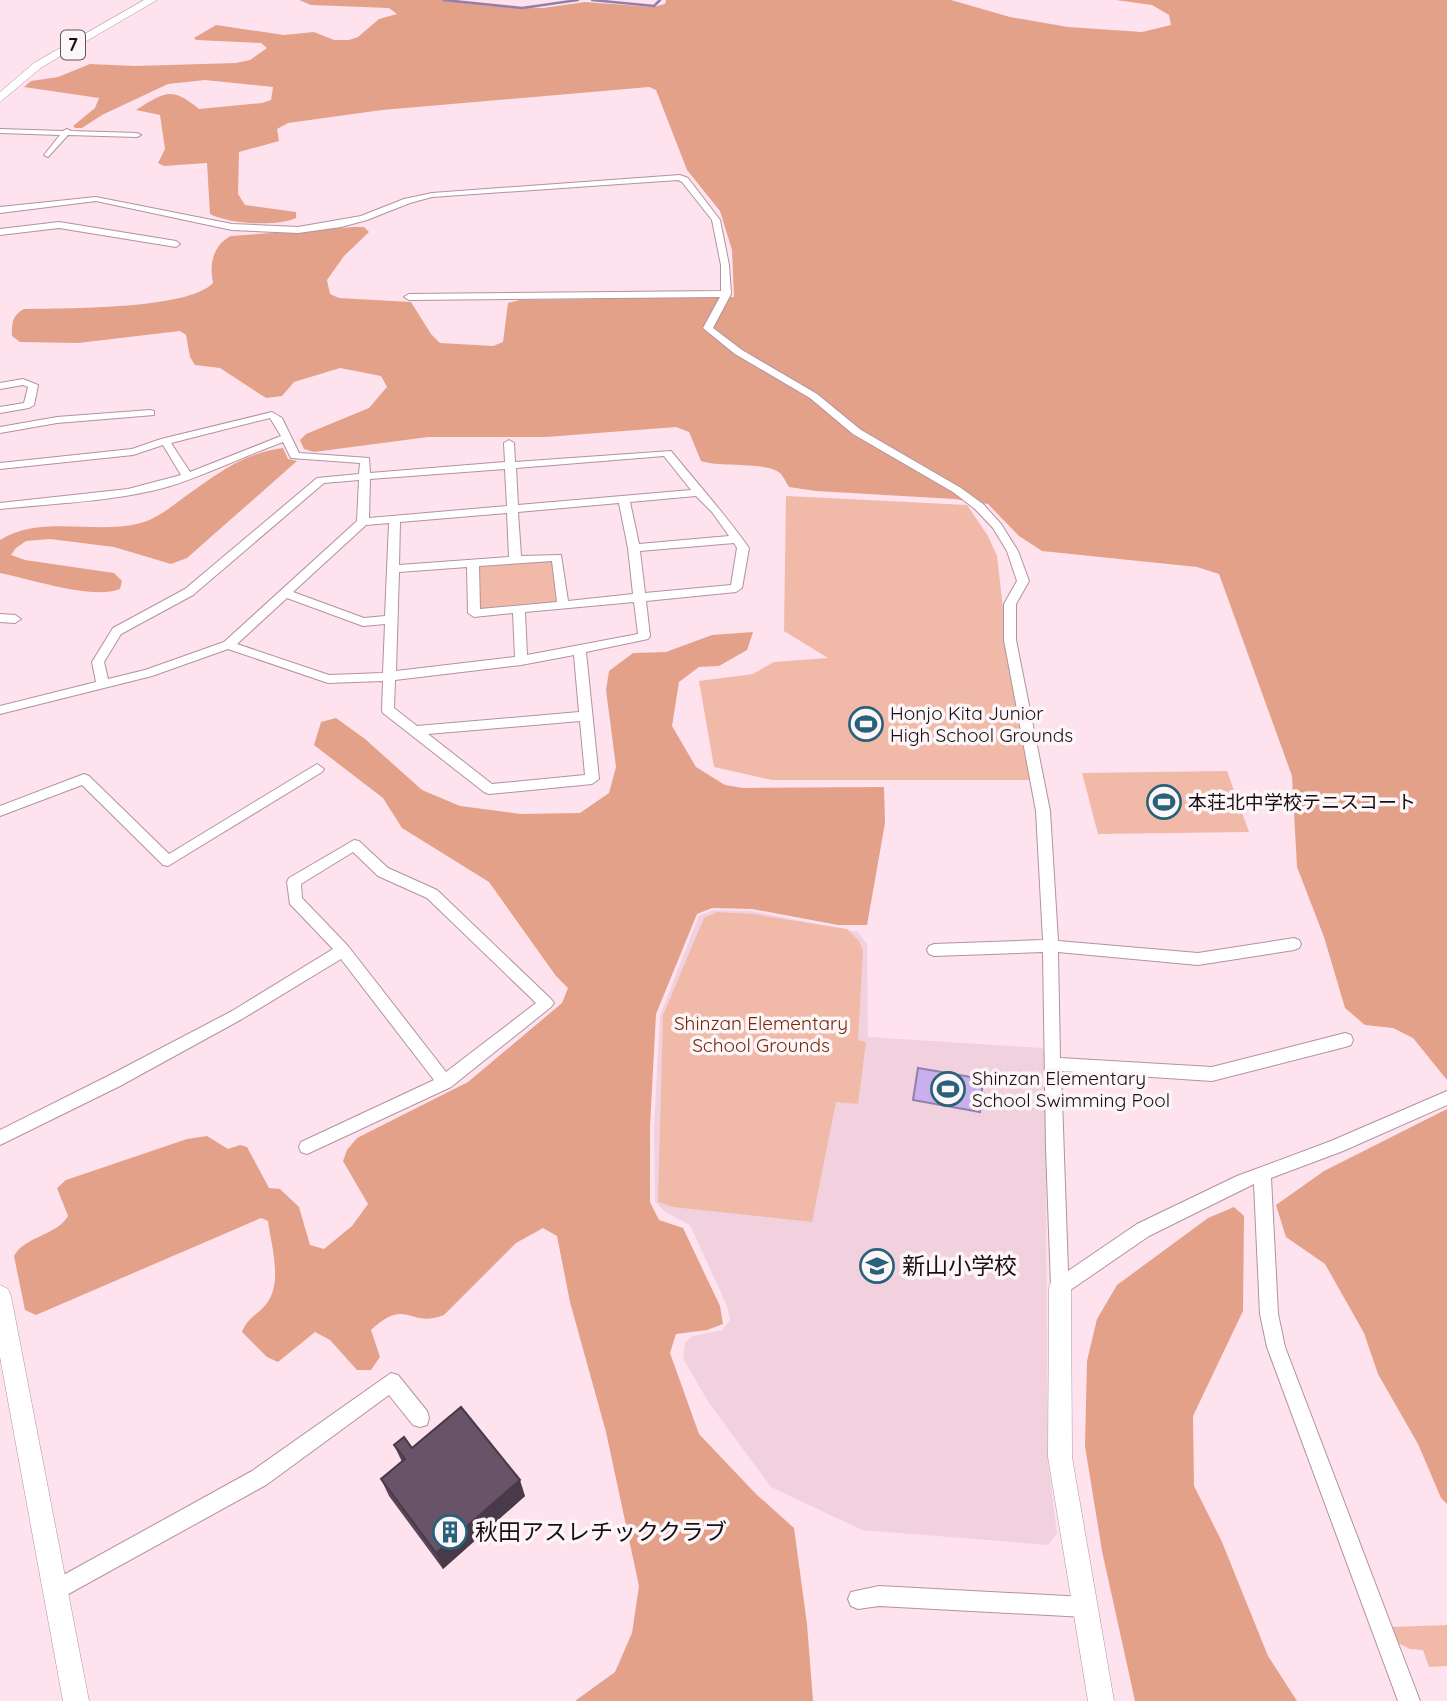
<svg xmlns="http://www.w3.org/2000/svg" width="1447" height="1701" font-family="Quicksand,'Noto Sans JP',sans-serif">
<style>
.built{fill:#f2d1df}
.green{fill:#f1baa8}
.forest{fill:#e4a18a}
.water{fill:#c7b0ec;stroke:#937fab;stroke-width:2}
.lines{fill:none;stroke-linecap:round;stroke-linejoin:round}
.stream{stroke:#937fab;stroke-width:2.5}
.minor-casing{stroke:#b292a0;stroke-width:2}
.tertiary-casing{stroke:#b292a0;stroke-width:1}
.trunk-casing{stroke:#b292a0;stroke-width:1}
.minor{fill:#fff;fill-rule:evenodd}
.tertiary{fill:#fff;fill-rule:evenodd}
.trunk{fill:#fff;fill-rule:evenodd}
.wall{fill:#594759}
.shaded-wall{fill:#493a49}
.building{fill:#685368;stroke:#493a49;stroke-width:2}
.labels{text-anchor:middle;stroke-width:7;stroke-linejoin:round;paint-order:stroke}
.shield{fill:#fdf6f8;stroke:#5d5458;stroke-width:2}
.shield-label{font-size:18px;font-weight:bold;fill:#190e13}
.poi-label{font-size:19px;fill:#190e13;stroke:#fdf6f8;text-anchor:start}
.park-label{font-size:19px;fill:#752707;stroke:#fdf6f8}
.near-poi-label{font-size:23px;fill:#190e13;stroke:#fdf6f8;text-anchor:start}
</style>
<rect width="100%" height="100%" fill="#fee2ed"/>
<!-- built -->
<polygon class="built" points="713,910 751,911 858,932 867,944 868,1037 1042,1048 1045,1054 1048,1462 1057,1533 1048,1545 862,1530 771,1487 709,1403 683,1358 685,1342 693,1336 722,1330 730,1320 727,1306 690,1225 665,1212 655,1202 654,1129 660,1015 699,916"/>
<!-- green -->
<g class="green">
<polygon points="786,496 967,505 988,536 997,556 1003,608 1037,780 772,780 714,767 699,681 753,674 774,662 828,658 784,631"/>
<polygon points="557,557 563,605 474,613 473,563"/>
<polygon points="1227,771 1249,832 1098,834 1082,773"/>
<polygon points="717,912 753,914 847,929 859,941 863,951 858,1040 866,1042 858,1104 836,1102 812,1222 673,1207 658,1202 663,1015 704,918"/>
<polygon points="1447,1625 1447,1666 1429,1667 1423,1650 1410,1649 1398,1643 1392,1627"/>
</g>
<!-- forest -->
<g class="forest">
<path d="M299,0H451L505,7L543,8L585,2L653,7L665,4L666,0H951L1010,17L1068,27L1142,32L1171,25L1169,15L1152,5L1116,0H1447V1080L1413,1038L1393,1028L1365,1025L1345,1008L1324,937L1297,867L1292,776L1219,574L1197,567L1042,551L1019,536L988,504L954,499L816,491L789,487C786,482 783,476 780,473C765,461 722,468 701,461L689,432L676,427L546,437H428L314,452L304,449L300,440L306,434L369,408L387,387L381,376L340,368L294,382L282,396L266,398L220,368L195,365L190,357L186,335L180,331L78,343L20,342L12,336C12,322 12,316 24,309C63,308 188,310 213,283C209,264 213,245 231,236L354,227H364L369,232L344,256L327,280L330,294L339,298L411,302L431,334L440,343L493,346L503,342L508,303L520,300L734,297L732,250L720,211L687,170L656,90L649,87L382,110L288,123L277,129L279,141L239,152L238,194L245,205L296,212V218C277,227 229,224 210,214L207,163L164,166L158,163L165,149L160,115L136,110C165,92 171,86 199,109L262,103L271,100L273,87L205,80L168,84L102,115L82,128H75L73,126L95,108L99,98L24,87L31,81L58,77L90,64L135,66L236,63L250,60L267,48L261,43L196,40L194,38L216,25L284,35L314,32L334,40H349L358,37L379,19L397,14L389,8L311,5Z"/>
<path d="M283,448L288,459L297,461L187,558L171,564L114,547L50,539L26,541L16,548L11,555L25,560L114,573L122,581L120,589C91,600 31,579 0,573V540C40,515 94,534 137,524C154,520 166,511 179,501C213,477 241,453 283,448Z"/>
<path d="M753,632L747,650L719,666L699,667L679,682L672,726L696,767L725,785L743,788L884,787L885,823L867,925H838L752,909L712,908L697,914L656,1014L650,1126V1202L659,1220L683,1228L720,1306L723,1324L707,1330L676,1334L670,1353L699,1434L756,1494L794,1528L807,1624L813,1701H575L615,1672L632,1633L639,1586L606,1432L570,1302L557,1236L543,1228L516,1243L444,1315C409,1329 407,1296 371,1330L380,1357L371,1370H357L330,1340L315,1332L278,1362L267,1357L242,1332C248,1317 258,1315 267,1303C283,1282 271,1245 268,1221L261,1218L36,1315L25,1310L14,1256C25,1236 56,1236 68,1216L57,1188L66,1180L187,1139L207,1136L228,1149L240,1145L247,1147L269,1188L280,1189L299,1207L310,1245L324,1249L352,1226L368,1204L343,1161L347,1150L357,1138L468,1082L562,1003L568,988L556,976L489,882L402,828L383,798L314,745L321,722L336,718L365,739L422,790L460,806L521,814L580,813L609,793L616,767L606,690L609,671L633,653L666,652L712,635Z"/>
<polygon points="1447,1109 1447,1504 1441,1498 1418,1444 1378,1374 1364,1333 1325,1264 1286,1237 1276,1205 1324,1171"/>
<polygon points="1234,1207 1244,1216 1243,1311 1193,1416 1194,1486 1222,1542 1268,1656 1297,1701 1135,1701 1102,1551 1085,1446 1087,1361 1097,1319 1117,1285 1208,1218"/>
</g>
<!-- water -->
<polygon class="water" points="918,1068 983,1079 980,1112 913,1100"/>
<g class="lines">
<!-- stream -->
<g class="stream">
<polyline points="444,0 522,8 578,0"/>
<polyline points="592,0 654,6 660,0"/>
</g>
<!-- minor casing -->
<g class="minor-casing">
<g id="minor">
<polygon points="0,129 63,131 67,129 71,131 137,133 141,135 137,137 68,135 48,157 44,155 60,135 0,133"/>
<polygon points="680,175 688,178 720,220 729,265 731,294 713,328 742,350 817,394 861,430 961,488 983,504 1001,524 1018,551 1029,581 1016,604 1016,640 1050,811 1058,941 1198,953 1294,938 1299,940 1301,944 1299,948 1294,950 1198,965 1058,952 1060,1058 1212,1067 1345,1033 1351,1035 1353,1040 1351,1045 1345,1047 1212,1081 1061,1071 1068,1271 1137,1224 1237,1176 1331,1141 1447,1091 1447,1105 1343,1151 1271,1178 1278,1314 1285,1347 1420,1701 1398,1701 1267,1347 1260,1314 1254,1184 1149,1236 1066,1293 1060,1295 1054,1293 1051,1287 1046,1148 1043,952 934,956 929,954 927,950 929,946 934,944 1043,940 1036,811 1004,640 1004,604 1017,581 1007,551 993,528 975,509 953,492 853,434 810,398 735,354 703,328 720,297 409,300 404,297 409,294 721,291 721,265 712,220 682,182 678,180 432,197 410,203 367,220 341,227 298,233 232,230 96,201 0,213 0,207 96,197 232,224 298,227 361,216 404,199 432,193"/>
<polygon points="59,222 176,241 180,244 176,247 59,228 0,235 0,229"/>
<polygon points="23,379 38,385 34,405 29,408 0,413 0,407 24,403 28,387 23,385 0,389 0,383"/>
<polygon points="150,410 154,411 154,415 57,423 0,433 0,427 57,417"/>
<path d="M272,412L282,418L299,453L369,458L370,473L505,462L504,443L509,440L514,443L515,462L671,451C697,483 725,514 749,548L742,588L736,592L646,601L650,636L648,639L586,652L599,779L592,784L489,794L484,792L383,713L382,710L383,681L328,683L228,649L152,676L0,714V706L96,682L92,662L113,628L185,589L317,478L359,474L360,463L291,458L283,442C244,456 206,475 167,487C112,502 56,503 0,509V503L128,489L181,475L163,445L133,455L0,469V463L132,449L161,439ZM270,418L281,436L190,472L171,443ZM664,456L691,490L518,505L516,468ZM505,469L507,506L369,518L370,479ZM359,480L357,521L224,642L145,670L108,679L104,662L121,634L193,595L324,483ZM696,496L712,512L729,536L639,544L630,502ZM619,503L628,548L633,594L568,601L561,555L521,556L518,512ZM507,513L509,557L399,565L400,522ZM389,523L385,616L364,618L293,592L366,525ZM734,543L737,548L731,585L645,593L640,551ZM552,561L557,602L480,609L479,566ZM467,567L468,613L474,617L513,613L515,657L396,671L399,572ZM287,598L363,626L385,624L383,673L329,675L237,644ZM634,602L638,634L527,655L525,612ZM574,655L579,712L417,726L394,708L395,680L521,665ZM580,721L585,775L492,784L428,734Z"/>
<polygon points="0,614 15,615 21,619 15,623 0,622"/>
<polygon points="317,764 324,769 322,772 168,866 163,865 82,785 0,816 0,806 84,774 89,776 169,854"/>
<path d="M354,840L359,841L388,868L437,890L551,999L554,1003L551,1007L451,1087L307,1154L301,1152L299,1147L301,1142L434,1080L341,959L242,1019L120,1086L0,1145V1130L108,1076L232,1011L333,949L290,904L287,882L289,878ZM353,852L378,876L427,898L536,1003L446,1072L348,946L302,898L301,884Z"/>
<polygon points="391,1373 398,1375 427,1411 429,1418 427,1425 420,1427 413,1425 389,1395 266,1485 63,1597 56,1600 49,1597 46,1590 49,1583 252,1471"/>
<polygon points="879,1586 1085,1597 1092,1600 1095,1607 1092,1614 1085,1617 879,1606 858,1609 851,1606 848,1599 851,1592"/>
</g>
</g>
<!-- tertiary casing -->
<g class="tertiary-casing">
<g id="tertiary">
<polygon points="1060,1276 1068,1280 1071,1287 1072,1457 1114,1701 1088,1701 1048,1457 1049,1287 1052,1280"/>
<polygon points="0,1285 8,1289 11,1296 89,1701 63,1701 0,1357"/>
</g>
</g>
<!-- trunk casing -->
<g class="trunk-casing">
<polygon id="trunk" points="144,0 157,0 42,67 0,102 0,92 34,63"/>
</g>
<!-- minor -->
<use href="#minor" class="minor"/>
<!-- tertiary -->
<use href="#tertiary" class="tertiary"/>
<!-- trunk -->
<use href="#trunk" class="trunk"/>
</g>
<!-- wall -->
<polygon class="wall" points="394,1445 412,1448 525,1496 443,1569 389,1496 381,1479 402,1462"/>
<!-- shaded-wall -->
<polygon class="shaded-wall" points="520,1480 525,1496 443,1569 436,1553"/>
<!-- building -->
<polygon class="building" points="461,1407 520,1480 436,1553 381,1479 405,1459 394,1445 404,1437 412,1448"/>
<!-- icons -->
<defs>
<g id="stadium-ring" transform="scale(1.75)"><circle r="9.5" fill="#fdf6f8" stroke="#27627a" stroke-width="1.5"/><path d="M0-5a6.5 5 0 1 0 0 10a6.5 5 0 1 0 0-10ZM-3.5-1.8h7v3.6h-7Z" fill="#27627a"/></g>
<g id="school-ring" transform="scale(1.75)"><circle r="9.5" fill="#fdf6f8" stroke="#27627a" stroke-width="1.5"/><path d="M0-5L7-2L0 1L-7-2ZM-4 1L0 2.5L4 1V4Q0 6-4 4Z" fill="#27627a"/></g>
<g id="building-ring" transform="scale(1.75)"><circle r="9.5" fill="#fdf6f8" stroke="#27627a" stroke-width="1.5"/><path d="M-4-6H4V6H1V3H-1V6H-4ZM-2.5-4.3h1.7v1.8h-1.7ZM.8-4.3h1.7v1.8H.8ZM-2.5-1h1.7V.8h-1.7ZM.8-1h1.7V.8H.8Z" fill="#27627a"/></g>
</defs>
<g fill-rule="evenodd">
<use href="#stadium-ring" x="866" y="724"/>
<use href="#stadium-ring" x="1164" y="802"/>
<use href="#stadium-ring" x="948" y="1089"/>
<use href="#school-ring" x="877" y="1266"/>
<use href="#building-ring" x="450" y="1532"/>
</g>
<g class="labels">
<!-- shield labels -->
<rect class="shield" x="61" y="30.5" width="24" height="29" rx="5"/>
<g class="shield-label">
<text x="73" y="51">7</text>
</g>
<!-- poi labels -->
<g class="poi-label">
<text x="890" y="720">Honjo Kita Junior<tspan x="890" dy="22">High School Grounds</tspan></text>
<text x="1188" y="809">本荘北中学校テニスコート</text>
<text x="972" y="1085">Shinzan Elementary<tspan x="972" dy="22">School Swimming Pool</tspan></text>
</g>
<!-- park labels -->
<g class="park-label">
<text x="761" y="1030">Shinzan Elementary<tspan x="761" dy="22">School Grounds</tspan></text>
</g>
<!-- near-poi labels -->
<g class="near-poi-label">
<text x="902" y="1274">新山小学校</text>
<text x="475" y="1540">秋田アスレチッククラブ</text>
</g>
</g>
</svg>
